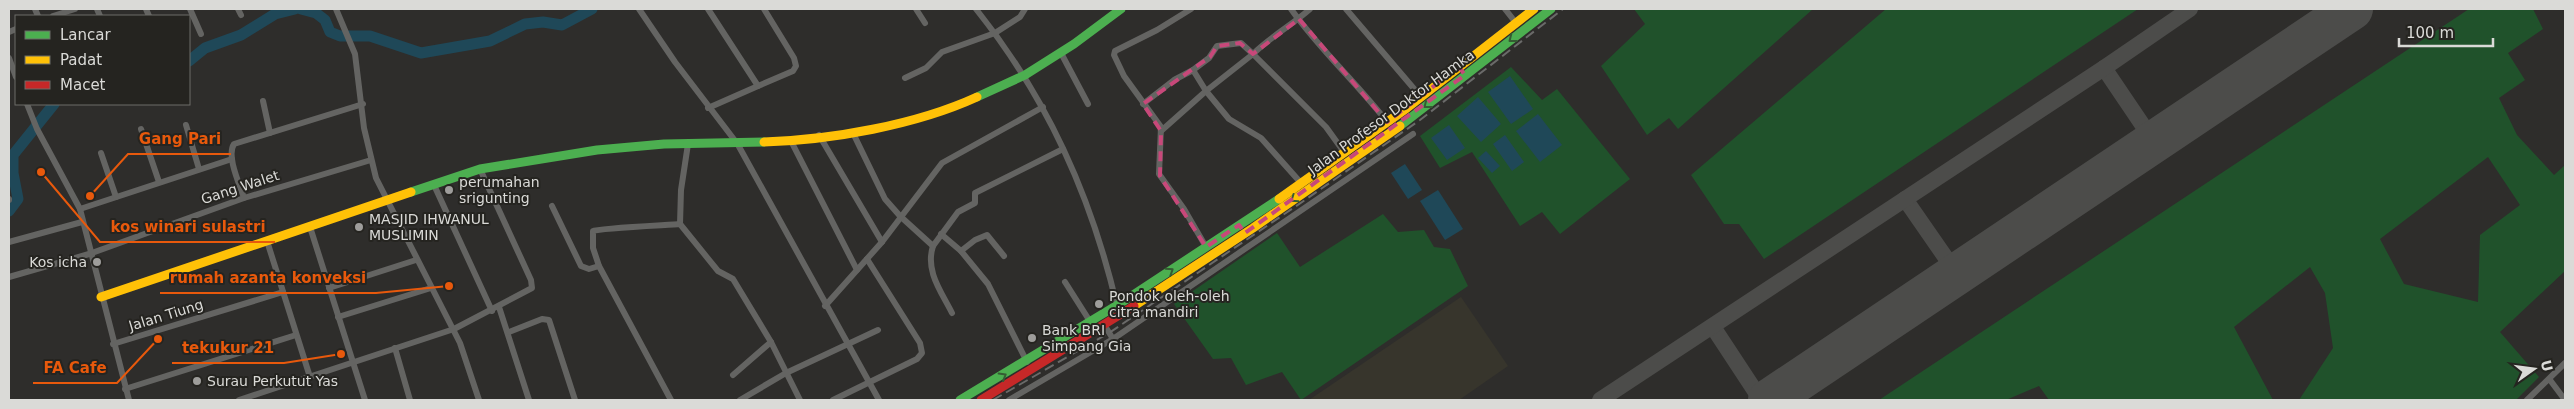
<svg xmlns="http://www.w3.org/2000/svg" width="2574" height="409" font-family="'DejaVu Sans',sans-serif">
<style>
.built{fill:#37352c}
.green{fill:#20522b;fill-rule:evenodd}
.water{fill:#1f4858}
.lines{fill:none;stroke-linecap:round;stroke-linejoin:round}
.river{stroke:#1f4858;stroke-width:11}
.taxiway{stroke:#4c4c4a;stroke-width:16}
.runway{stroke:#4c4c4a;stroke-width:42}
.street{stroke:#646462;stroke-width:6}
.fast{stroke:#4caf50;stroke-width:9}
.slow{stroke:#ffc107;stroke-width:9}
.jam{stroke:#c62828;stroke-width:9}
.rail{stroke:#6a6a69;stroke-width:2;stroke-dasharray:10 5;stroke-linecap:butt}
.oneway{stroke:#355c33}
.marked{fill:none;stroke:#c8487a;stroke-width:4;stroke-dasharray:10 6;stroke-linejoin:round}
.poi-dot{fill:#9e9d9b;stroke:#252420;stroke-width:2}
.labels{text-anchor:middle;stroke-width:4;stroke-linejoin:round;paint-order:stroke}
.street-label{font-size:14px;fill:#dadad7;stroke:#252420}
.poi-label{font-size:14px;fill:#dadad7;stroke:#252420;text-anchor:start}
.leader{fill:none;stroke:#e8590c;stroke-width:2}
.callout-dot{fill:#e8590c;stroke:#252420;stroke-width:2}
.callout-label{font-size:15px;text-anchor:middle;font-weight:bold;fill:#e8590c;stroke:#252420;stroke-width:4;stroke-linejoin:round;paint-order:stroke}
</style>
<rect width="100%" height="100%" fill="#2e2d2b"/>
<!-- built -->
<polygon class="built" points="1461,297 1508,366 1459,400 1309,400"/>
<!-- green -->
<g class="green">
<polygon points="1634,9 1813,9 1678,129 1669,118 1647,135 1601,66 1645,24"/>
<polygon points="1886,9 2138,9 1764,259 1739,224 1724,224 1691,175"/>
<path d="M2469,9H2533L2543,29L2508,53L2525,80L2499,98L2517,135L2554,175L2565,165V271L2500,332L2539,377L2516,400H2299L2333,348L2325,293L2310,267L2234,327L2273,400H2049L2039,386L2006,400H1879ZM2488,157L2520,205L2480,235L2478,302L2404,284L2380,239Z"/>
<polygon points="1511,67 1542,100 1557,89 1630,179 1560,234 1542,212 1520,226 1472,152 1440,168 1420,136"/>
<polygon points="1383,214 1398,232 1424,230 1434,247 1450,249 1468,286 1301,400 1282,372 1246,385 1231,358 1213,359 1174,304 1277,233 1300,267"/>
</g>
<!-- water -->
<g class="water">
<polygon points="1510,76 1533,109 1511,124 1488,92"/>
<polygon points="1478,97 1501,124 1481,142 1457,116"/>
<polygon points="1538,114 1562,145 1540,162 1516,131"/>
<polygon points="1449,125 1465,148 1447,160 1431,138"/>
<polygon points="1505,135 1524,162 1512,171 1493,144"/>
<polygon points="1486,151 1500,166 1492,173 1478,158"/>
<polygon points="1405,164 1422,190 1408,199 1391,173"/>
<polygon points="1438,190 1463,229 1445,240 1420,201"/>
</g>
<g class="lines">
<!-- river -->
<g class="river">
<polyline points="301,9 316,13 325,20 330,32 340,36 370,36 421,53 490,41 525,24 543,22 562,25 592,9"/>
<polyline points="189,61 205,48 241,35 275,14 295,9"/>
<polyline points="9,211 18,199 13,173 13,155 54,104"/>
</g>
<!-- taxiway -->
<g class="taxiway">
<polyline points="2104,68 2154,142"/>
<polyline points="1905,199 1957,274"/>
<polyline points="1713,327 1761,400"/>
<polyline points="1600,400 2104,68 2190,9"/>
</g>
<!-- runway -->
<polyline class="runway" points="1769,400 2352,9"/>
<!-- street -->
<g class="street">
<polyline points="35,9 38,16"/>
<polyline points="97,9 100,16"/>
<polyline points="146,9 149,16"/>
<polyline points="190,9 201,34"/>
<polyline points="238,9 241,15"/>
<polyline points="336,9 355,54 364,128 376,178 460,343 479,400"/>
<polyline points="639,9 675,62 736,142"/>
<polyline points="916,9 925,23"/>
<path d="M976,9C1047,98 1091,195 1117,306"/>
<polyline points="1191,9 1157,30 1115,51 1114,55 1124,76 1161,127 1159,174 1184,209 1206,247"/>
<path d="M1291,9C1320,50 1357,83 1387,122"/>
<polyline points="1346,9 1421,97"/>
<polyline points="1505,9 1516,23"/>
<polyline points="53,16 75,9"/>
<polyline points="9,32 16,29"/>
<polyline points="1061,53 1088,104"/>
<polyline points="9,58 16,77"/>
<path d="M1193,70L1209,58L1217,46L1241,43L1253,54C1270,37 1292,25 1310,9"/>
<polyline points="905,78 926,68 942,52 995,33 1020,17 1025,9"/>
<polyline points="758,86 793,71 796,66 794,58 764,9"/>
<polyline points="263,101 270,133"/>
<polyline points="27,104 37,129 80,209 232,159"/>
<polyline points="1143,104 1174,80 1193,70 1206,91 1161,131"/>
<polyline points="708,108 758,86 708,9"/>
<polyline points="186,125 199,169"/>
<polyline points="141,129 159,182"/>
<polyline points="853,133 885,199 900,216 933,246 958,212 975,203 975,193 1063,149"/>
<polyline points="819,135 882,242"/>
<polyline points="791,141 857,270"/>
<polyline points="737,143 879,400"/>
<polyline points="688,144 681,190 680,224 718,271 733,279 771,342 800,400"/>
<polyline points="101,153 116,197"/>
<polyline points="1301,183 1261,138 1229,119 1206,91 1253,54 1326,127 1344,152"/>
<polyline points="434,185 492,311"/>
<path d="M244,198C240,185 226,156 234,144L363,104"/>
<polyline points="9,199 9,200"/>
<polyline points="552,206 581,266 589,269 599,266"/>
<polyline points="80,209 129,400"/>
<polyline points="310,227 365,400"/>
<polyline points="941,234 961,251 988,284 1027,362"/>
<polyline points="267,241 310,377"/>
<polyline points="9,242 82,222"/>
<path d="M933,246C925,271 941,291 952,313"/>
<polyline points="961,251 975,240 987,235 1004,256"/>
<polyline points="9,277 89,254 244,198 371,160"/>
<polyline points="1065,282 1091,323"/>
<polyline points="329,288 416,260"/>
<polyline points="825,306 882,242 942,163 1043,107"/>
<polyline points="499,307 529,400"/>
<polyline points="338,317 431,288"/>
<polyline points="1105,326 1113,339"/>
<polyline points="509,332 542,319 549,320 575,400"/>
<polyline points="113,344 283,292"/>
<polyline points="395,348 410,400"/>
<polyline points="733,375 771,342"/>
<polyline points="2550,380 2565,400"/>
<polyline points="125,389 296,335"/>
<polyline points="239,400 454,329 532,288 531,280 480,169"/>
<path d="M671,400L599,266L593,248V231C598,228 668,225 680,224"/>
<polyline points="740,400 786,373 878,330"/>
<polyline points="833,400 917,359 922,353 920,343 867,259"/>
<polyline points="1009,400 1113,339 1413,134"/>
<polyline points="2527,400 2565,363"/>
</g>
<!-- fast -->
<g class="fast">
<polyline points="977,97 1025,75 1074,44 1121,9"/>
<polyline points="1400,126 1551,9"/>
<polyline points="411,192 480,169 597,150 664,144 764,142"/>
<polyline points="960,400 1124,301 1279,199"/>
</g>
<!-- slow -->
<g class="slow">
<path d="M764,142C831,140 916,125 977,97"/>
<polyline points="1279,199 1407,108 1534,9"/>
<polyline points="101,297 411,192"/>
<polyline points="1134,306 1253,228 1400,126"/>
</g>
<!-- jam -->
<polyline class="jam" points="981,400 1134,306"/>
<!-- rail -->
<polyline class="rail" points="993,400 1109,333 1305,200 1420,120 1563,9"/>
</g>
<!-- one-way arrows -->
<defs><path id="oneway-chevron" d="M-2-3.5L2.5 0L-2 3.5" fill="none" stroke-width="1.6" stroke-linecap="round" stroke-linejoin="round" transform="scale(1.25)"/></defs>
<g class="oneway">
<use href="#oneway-chevron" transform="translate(1512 39) rotate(142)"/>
<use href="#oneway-chevron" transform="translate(1427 105) rotate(142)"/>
<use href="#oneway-chevron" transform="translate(1294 199) rotate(145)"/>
<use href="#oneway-chevron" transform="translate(1170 271) rotate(-33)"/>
<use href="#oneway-chevron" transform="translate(1003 376) rotate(-31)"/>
</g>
<!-- marked area -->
<path class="marked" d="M1299,19L1387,122L1459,67L1465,75L1245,233L1239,225L1206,247L1160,176L1161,131L1143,104L1210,57L1217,46L1240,43L1253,54Z"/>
<!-- markers -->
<g class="poi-dot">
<circle cx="449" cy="190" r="5"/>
<circle cx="359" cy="227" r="5"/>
<circle cx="97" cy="262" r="5"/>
<circle cx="1099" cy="304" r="5"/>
<circle cx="1032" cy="338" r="5"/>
<circle cx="197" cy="381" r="5"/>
</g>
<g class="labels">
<!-- street labels -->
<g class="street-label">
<text transform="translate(1391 112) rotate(-36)" y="5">Jalan Profesor Doktor Hamka</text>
<text transform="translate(240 187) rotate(-18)" y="5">Gang Walet</text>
<text transform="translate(166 315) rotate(-17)" y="5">Jalan Tiung</text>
</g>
<!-- poi labels -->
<g class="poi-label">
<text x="459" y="187">perumahan<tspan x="459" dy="16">srigunting</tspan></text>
<text x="369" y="224">MASJID IHWANUL<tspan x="369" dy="16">MUSLIMIN</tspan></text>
<text x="87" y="267" text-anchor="end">Kos icha</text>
<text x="1109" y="301">Pondok oleh-oleh<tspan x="1109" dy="16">citra mandiri</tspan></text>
<text x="1042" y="335">Bank BRI<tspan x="1042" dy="16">Simpang Gia</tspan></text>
<text x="207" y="386">Surau Perkutut Yas</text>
</g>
</g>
<!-- callouts -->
<path class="leader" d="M90 196L128 154H231M41 172L100 242H275M449 286L376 293H160M341 354L284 363H172M158 339L117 383H33"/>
<g class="callout-dot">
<circle cx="90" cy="196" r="5"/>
<circle cx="41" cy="172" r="5"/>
<circle cx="449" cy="286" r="5"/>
<circle cx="341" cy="354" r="5"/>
<circle cx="158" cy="339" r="5"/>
</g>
<g class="callout-label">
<text x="180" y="144">Gang Pari</text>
<text x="188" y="232">kos winari sulastri</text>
<text x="268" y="283">rumah azanta konveksi</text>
<text x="228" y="353">tekukur 21</text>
<text x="75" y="373">FA Cafe</text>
</g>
<!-- border -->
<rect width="2574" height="409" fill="none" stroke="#dadad7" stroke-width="20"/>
<!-- legend -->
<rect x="15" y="15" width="175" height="90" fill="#252420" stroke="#6d6d69"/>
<rect x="25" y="31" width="25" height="8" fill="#4caf50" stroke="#6d6d69"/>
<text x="60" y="40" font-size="15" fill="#dadad7">Lancar</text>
<rect x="25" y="56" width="25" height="8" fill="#ffc107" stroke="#6d6d69"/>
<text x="60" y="65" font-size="15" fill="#dadad7">Padat</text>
<rect x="25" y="81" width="25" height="8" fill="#c62828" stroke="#6d6d69"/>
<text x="60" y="90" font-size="15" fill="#dadad7">Macet</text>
<!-- north arrow -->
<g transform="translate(2534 369) rotate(76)" stroke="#252420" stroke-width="4" paint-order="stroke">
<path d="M0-4L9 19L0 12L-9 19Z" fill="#dadad7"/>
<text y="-8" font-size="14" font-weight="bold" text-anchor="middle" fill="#dadad7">U</text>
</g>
<!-- scale -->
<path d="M2399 38v8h94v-8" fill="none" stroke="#dadad7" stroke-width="2.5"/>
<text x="2406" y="38" font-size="15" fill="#dadad7" stroke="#252420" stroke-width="4" paint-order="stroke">100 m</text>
</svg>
